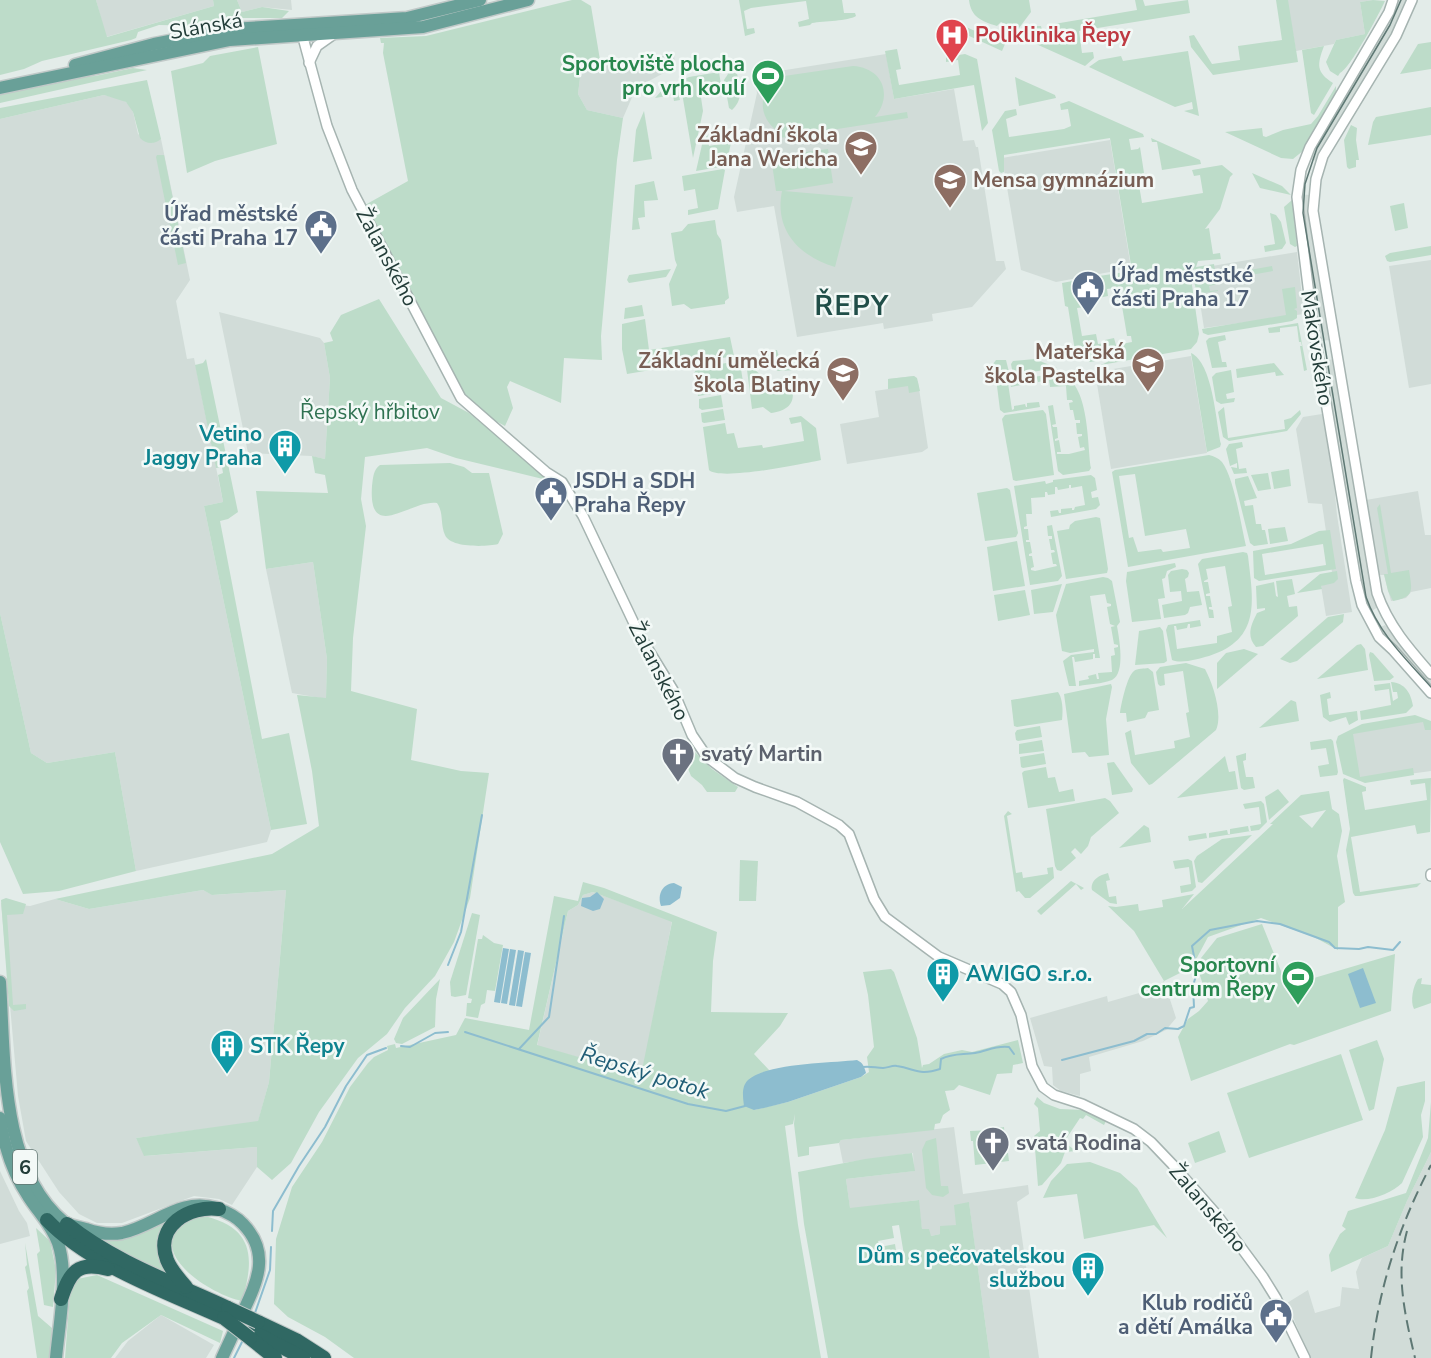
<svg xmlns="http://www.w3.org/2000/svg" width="1431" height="1358" font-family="'Nunito Sans',sans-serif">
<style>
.built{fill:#d1dcd8}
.green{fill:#bddcc9;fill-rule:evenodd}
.water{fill:#8dbdcf}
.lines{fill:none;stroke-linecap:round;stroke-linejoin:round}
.stream{stroke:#8dbdcf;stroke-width:2}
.minor-casing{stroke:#a6b4b1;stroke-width:12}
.major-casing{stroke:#c1c9c8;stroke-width:15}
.highway-casing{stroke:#c1c9c8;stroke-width:16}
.minor{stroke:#fff;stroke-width:9}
.major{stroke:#69a098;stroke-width:12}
.highway{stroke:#306863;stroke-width:14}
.tram{stroke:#5e7874;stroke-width:1.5}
.rail{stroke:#5e7874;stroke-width:2;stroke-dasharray:12 6;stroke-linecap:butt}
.highway-bridge-casing{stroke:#c1c9c8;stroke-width:16;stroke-linecap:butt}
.highway-bridge{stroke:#306863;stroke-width:14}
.labels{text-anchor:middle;stroke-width:5;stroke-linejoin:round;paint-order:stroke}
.shield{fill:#f3f9f7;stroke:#617572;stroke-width:1.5}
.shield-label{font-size:20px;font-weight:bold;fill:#233d39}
.street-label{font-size:21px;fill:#233d39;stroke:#f3f9f7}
.health-label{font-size:21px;font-weight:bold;fill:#be3a42;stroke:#f3f9f7;text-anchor:start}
.leisure-label{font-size:21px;font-weight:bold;fill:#27864d;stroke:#f3f9f7;text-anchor:end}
.education-label{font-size:21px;font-weight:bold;fill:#785e54;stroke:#f3f9f7;text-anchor:end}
.service-label{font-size:21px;font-weight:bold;fill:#4e5e75;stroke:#f3f9f7;text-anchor:end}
.park-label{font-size:21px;fill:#2f7251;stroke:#f3f9f7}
.culture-label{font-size:21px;font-weight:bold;fill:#0d838f;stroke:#f3f9f7;text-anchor:end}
.worship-label{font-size:21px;font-weight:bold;fill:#5b616d;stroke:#f3f9f7;text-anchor:start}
.water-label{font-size:22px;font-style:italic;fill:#205d76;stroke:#f3f9f7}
.district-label{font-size:27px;font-weight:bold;letter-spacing:1.5px;fill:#204e48;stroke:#f3f9f7}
</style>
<rect width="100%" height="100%" fill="#e3ece9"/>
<!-- built -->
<g class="built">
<polygon points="96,0 213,0 214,6 106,37"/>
<polygon points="237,0 291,0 292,10 262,7 242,12"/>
<polygon points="1287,0 1373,0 1360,2 1365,34 1336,40 1334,44 1296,51"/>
<polygon points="1398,0 1408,0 1400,19 1317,161 1310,159 1319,139 1388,24"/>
<polygon points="674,54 675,67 647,82 633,95 623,118 587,110 578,94 581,70"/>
<polygon points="886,54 894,99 954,89 963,141 974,140 976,147 978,147 996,261 1004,261 1006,269 972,307 932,314 933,321 884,329 883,323 797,337 774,206 737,212 734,197 757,93 754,75"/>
<polygon points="104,95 121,99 129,104 133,112 138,134 151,143 161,139 190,280 176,301 187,359 194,358 223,502 204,506 271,830 267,842 136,871 115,752 47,763 31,753 0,613 0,119"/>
<polygon points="1110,140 1131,268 1056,282 1021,270 1002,158"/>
<polygon points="1301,194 1309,195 1310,224 1329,340 1321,341 1302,223"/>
<polygon points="1297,252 1304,314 1204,328 1196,277 1212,266"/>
<polygon points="1431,260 1431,384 1409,388 1389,266"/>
<polygon points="219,312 320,338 324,343 330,378 325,459 311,456 248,453"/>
<polygon points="1191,356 1207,453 1111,469 1095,372"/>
<polygon points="1334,359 1370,578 1378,607 1370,612 1362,596 1323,361"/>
<polygon points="914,376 918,382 928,448 922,452 847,464 840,424 879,417 875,391 888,389 888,379"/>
<polygon points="1322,414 1332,463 1337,515 1352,612 1326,616 1321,586 1333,579 1322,504 1308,503 1296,429 1303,417"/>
<polygon points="1418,491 1425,535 1431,535 1431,588 1411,592 1406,598 1391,601 1384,575 1378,575 1366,500"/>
<polygon points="313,562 327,659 326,699 292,693 266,569"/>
<polygon points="1385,625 1431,678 1431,690 1384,637 1379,628"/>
<polygon points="1410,718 1431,723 1431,771 1365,780 1344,771 1340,737 1362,726"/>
<polygon points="203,890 213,895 286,890 269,1082 258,1122 136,1138 145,1156 257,1147 257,1167 232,1205 219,1199 194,1196 122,1223 97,1223 79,1214 59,1192 26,1141 18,1096 1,903 30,906 55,899 89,909"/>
<polygon points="593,892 672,921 642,1075 537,1046 568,911 578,905 583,895"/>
<polygon points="1164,981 1176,1018 1166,1030 1143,1041 1089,1057 1091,1071 1080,1074 1080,1096 1061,1091 1053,1085 1052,1067 1044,1066 1030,1018 1107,996 1108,1002 1153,989"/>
<polygon points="954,1127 963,1194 1028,1185 1029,1194 1017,1202 1039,1358 990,1358 969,1203 956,1225 940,1234 931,1236 922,1229 918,1200 850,1209 846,1179 914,1171 913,1153 843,1163 839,1143 841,1140"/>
<polygon points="1431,1152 1431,1358 1310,1358 1287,1303 1308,1290 1315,1313 1340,1306 1342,1287 1359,1289 1356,1272 1362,1258 1388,1246 1407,1201"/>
<polygon points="0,1171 19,1211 27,1223 30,1236 0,1244"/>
<polygon points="161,1315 214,1345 206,1358 115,1358 128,1341"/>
</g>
<!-- green -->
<g class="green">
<polygon points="0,0 96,0 107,37 214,6 213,0 237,0 242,12 262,7 289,11 282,18 242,18 205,26 159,25 138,32 136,38 131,40 42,61 24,69 0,75"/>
<polygon points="572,0 581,0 591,6 601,66 581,70 578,94 587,110 623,118 617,160 601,336 602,360 564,358 561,403 510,381 507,387 513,408 505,426 490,418 465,394 365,205 408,181 383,53 384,43 381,43 380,38 426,36"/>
<path d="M739,0H842L844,13H855L856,16C848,21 824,21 812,23L810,25L799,27L798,22L809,19L806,1L751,8L744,11L747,29L754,28L755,33L745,36Z"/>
<path d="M969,0H1029L1031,12L1016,32L1012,33L1013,28L1001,22L997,26C981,21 971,17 969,0Z"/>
<path d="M1135,0H1143L1145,6L1188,0L1190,13L1079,31L1082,53L1093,52L1094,58L1085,66L1036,44C1030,37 1033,33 1037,26H1041L1043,35L1055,33L1054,24L1137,10Z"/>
<polygon points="1276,0 1288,0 1298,62 1213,75 1191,47 1189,36 1194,35 1212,64 1240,60 1238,46 1282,40"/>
<path d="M1373,0L1385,1C1379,14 1350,69 1340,73L1338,76L1330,71L1326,62L1336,40L1365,34L1360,2Z"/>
<polygon points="966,27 1005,44 1002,51 967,35 963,32"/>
<polygon points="1431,42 1431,69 1400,74 1418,44"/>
<path d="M1324,46C1317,65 1316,72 1333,83L1314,115L1311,113L1302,50Z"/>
<polygon points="258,47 277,144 215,161 187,173 171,71 203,63 210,56"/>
<polygon points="897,49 901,69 896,70 899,85 960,75 958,60 946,62 946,57 965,54 977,59 988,123 982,131 974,85 894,99 885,51"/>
<polygon points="1188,51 1199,116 1184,111 1193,109 1192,102 1175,107 1089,67 1099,60 1121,56 1123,61"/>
<path d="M853,66C883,68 893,95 875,117L907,112L908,118L760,141L759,135L779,132C756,117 757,87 784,76Z"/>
<polygon points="133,68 147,70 0,103 0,93 71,78 95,76"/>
<path d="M730,71L737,74C741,87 743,100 732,110L729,108L724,80Z"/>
<polygon points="719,72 722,91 716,91 714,82 699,84 703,111 693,158 680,81 689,77"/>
<polygon points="1015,77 1055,95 1056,98 1019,106"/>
<path d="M147,80L161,139C154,145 146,144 140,138L133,112L126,102L104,95L0,119V108Z"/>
<polygon points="676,82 680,100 674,101 673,95 655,98 664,88"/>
<polygon points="1336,86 1336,94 1304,150 1293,159 1281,158 1225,132 1262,128 1263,136 1266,137 1283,130 1311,124 1318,116"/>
<path d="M1069,101L1143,134L1144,137L1129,139L1131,150L1138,149L1140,147L1144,173L1137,175V177H1149V181L1139,185L1142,203L1203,193L1200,175L1194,176L1192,170L1222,165L1233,174L1230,177L1220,209L1205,229L1209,228L1213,254L1220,253L1221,259L1198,261L1196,267L1214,264L1217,284L1209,286L1210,291L1218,290V291L1197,294L1193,277L1195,269L1190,271L1199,334L1197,342L1191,349L1101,365L1118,357L1090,362L1075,351L1068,307L1065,306L1062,283L1083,279L1085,281L1086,278L1132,271L1110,138L1004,155V172L1001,173L999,171L992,130L1005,111L1016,109L1017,115L1006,119L1009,137L1064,129L1071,126L1068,109L1061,110L1060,104ZM1123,287L1124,293L1120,294C1122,307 1125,323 1127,336H1131L1132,342L1116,345L1114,338L1105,340V343L1098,344L1096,334L1082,336L1077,308L1092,306L1090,295L1097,294L1098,298L1108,296L1107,289Z"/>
<polygon points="1431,107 1431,135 1368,145 1373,122 1376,117"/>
<polygon points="644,111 652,159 633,162 636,130"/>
<polygon points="1351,125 1357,128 1356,140 1359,160 1356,160 1356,167 1349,169 1347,167 1344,140"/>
<polygon points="706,127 709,146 725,143 724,136 730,135 731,143 726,166 696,171"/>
<polygon points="1151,138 1200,160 1201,164 1162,170 1157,142 1152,142"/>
<path d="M828,149L833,183L784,191L853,197L835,267C799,256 774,230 782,191H776L771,157Z"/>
<polygon points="157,155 164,155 186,263 178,265 156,157"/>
<polygon points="723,169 725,170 718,209 688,215 688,210 698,208 695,189 684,191 682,176"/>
<polygon points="1252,173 1282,186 1291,195 1260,188"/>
<polygon points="654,181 658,200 644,201 645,217 638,218 640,229 632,230 635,185"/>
<polygon points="1292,200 1297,246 1295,247 1290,244 1284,207"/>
<polygon points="1404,203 1408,228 1395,231 1390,206"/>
<polygon points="1270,213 1276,215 1281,222 1286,243 1282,249 1265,252 1264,246 1275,244"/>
<polygon points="715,220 717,234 721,240 729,298 725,301 725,304 691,309 684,304 672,306 669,284 677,265 675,260 671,233 682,231 688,224"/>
<polygon points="1431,246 1431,255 1390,262 1387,261 1385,256 1390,253"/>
<polygon points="1272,266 1273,271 1222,280 1227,274"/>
<polygon points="671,269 666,277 629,283 627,280 629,275"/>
<polygon points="1295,287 1297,308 1294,309 1297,311 1297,318 1292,321 1208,335 1203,333 1202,329 1286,315 1282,289"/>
<polygon points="379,299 441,398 469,413 523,457 547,480 456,458 427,448 365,457 361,499 366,526 353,638 351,691 417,709 411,760 461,771 489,773 470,898 454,942 435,976 405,1008 387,1034 358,1058 319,1112 291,1163 272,1180 257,1167 257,1147 144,1156 136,1138 258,1121 269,1082 286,890 212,895 203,890 89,909 55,899 272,854 319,826 312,771 297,695 326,698 327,659 313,562 266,569 256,491 328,493 325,475 315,473 312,456 325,459 330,378 324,343 333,341 330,333 341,315"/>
<polygon points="642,305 644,316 624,319 625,308"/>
<polygon points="645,319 649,350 730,337 734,356 627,374 622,349 622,324"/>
<polygon points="1298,323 1307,370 1304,371 1300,346 1302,346 1301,342 1299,342 1297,326 1280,328 1280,332 1269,333 1268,328"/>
<polygon points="1225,335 1226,340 1218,342 1222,362 1226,362 1227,367 1212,368 1206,341 1209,338"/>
<polygon points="771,350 777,350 781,365 794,363 796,370 778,371 767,364 763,352"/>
<path d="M1191,353C1213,363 1216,422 1221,444L1220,447L1207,452Z"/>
<polygon points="206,359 238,512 228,519 220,521 262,739 289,733 307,824 271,830 204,506 223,502 218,475 223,473 222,467 216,468 195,365 203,363"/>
<polygon points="1035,359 1057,368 1013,375 1011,364 1013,361"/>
<polygon points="996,360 1006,360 1010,376 997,377 993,364"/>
<polygon points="738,361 740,362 744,389 698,396 694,373 697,368"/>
<path d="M746,362C758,372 775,391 792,389C796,405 785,411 771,413L763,407L752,409Z"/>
<polygon points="1274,363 1284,375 1276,376 1275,372 1237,378 1236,369"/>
<polygon points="1231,370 1234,392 1226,394 1227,399 1235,398 1234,402 1221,404 1216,401 1212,377 1216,373"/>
<path d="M1056,374C1090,376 1087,443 1091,468L1089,471L1063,475L1058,471L1048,406L1053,405L1056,424L1052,425L1053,427H1057L1058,438L1055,439V441L1059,440L1061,452H1057V454H1069L1085,450L1084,447L1080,448L1078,437L1082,436V434H1077L1076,423H1080V420H1075L1073,410H1070L1069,403L1073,402L1072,400H1067L1066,386L1050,387L1049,380L1038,382L1037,378L1035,379V383L1024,384V381H1022L1021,385L1011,387L1010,383H1008L1012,410L1014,409V406L1025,404L1026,407H1027V403L1039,402L1040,407L1004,413L1000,410L997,386L1000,381Z"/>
<polygon points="914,376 917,378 920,391 909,393 908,386 888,389 888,379"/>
<polygon points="721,395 723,407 702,410 699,408 699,399"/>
<polygon points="1224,407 1228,438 1285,429 1284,420 1291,418 1300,410 1301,414 1287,431 1229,441 1223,437 1218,412"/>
<polygon points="723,409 725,420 704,423 702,422 701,413"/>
<polygon points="1043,410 1046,414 1054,475 1016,481 1013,480 1002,419 1005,415"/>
<path d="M801,416L816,428L821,460C802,464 720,481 709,470L703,427L725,423L727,434L734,433L738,448L762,445L763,448L804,441L801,422L791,424L789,418Z"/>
<polygon points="1242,442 1243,447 1236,449 1239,469 1246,468 1247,473 1234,474 1231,467 1237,468 1237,463 1230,466 1226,449 1229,444"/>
<path d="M1209,455C1214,456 1218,458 1222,462C1234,478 1241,525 1246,546L1128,567L1112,472L1115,470ZM1135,474L1145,536L1186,529L1190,548L1163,552L1161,549L1138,552L1133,537L1129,538L1119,476Z"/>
<path d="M450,463L464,467L472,473H489L503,534L498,544C487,547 450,548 445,535C440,524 444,513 437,503C411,499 368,544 372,486C373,478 373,470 380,465Z"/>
<polygon points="1289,469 1291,486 1274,489 1271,472"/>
<polygon points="1268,473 1271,489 1258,491 1251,475"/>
<polygon points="1091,475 1095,478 1097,490 1091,492 1092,498 1098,497 1100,505 1096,509 1051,517 1050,511 1058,510 1059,513 1061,513 1061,509 1072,508 1072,510 1074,510 1075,507 1085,505 1082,486 1071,488 1071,485 1069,485 1069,488 1058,490 1057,487 1055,487 1055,494 1048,495 1047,492 1045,492 1045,497 1031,498 1032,514 1026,514 1027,526 1024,527 1024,529 1028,529 1029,540 1026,540 1026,542 1030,542 1032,553 1029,554 1029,556 1032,556 1034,567 1031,568 1031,570 1035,571 1057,566 1056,564 1053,564 1051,553 1055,552 1054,550 1051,550 1049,539 1052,539 1052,536 1048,536 1047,526 1052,525 1062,576 1058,581 1030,585 1014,486 1045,481 1046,484 1053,482 1053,480"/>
<polygon points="1248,476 1257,498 1244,501 1245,506 1253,505 1256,524 1261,524 1262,530 1265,530 1268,544 1254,546 1250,543 1235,483 1235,479"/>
<polygon points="1007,488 1010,490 1018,533 1016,537 985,541 977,493"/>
<path d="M1380,504L1391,573L1409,570C1412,590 1415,597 1393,601L1388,591L1384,574H1388L1377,508Z"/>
<polygon points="1096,517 1100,518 1108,569 1107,573 1066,579 1057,531 1069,529 1070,525 1075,521"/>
<polygon points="1285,527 1288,541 1270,544 1268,529"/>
<path d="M1330,530L1336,569L1259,581L1254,578L1253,551L1291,544L1319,531ZM1323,544L1326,565L1265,575L1262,554Z"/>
<polygon points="1017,541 1025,586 993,591 987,547"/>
<path d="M1243,552L1247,553L1248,556C1253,600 1262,639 1209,656C1198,659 1182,664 1172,660L1166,630L1168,625L1200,620L1201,626L1190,628V624H1188L1187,628L1177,630L1176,626H1174L1177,649L1217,643V636L1232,632L1228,607L1232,606L1225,566L1206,569L1208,579L1204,581V582H1208L1210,593L1206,594V596H1210L1212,607H1209V609L1213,610L1214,618H1209L1198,564L1202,559Z"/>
<polygon points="1175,563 1176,567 1167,571 1165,578 1162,579 1165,598 1158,599 1161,619 1132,622 1126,581 1127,572"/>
<polygon points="1182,569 1187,570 1189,573 1188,577 1185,579 1187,592 1199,591 1202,605 1190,607 1188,613 1185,615 1164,618 1162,605 1182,601 1181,591 1170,592 1168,575 1171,571"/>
<polygon points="1337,571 1338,579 1334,583 1321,586 1322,589 1297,593 1320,574"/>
<path d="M1103,577L1108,578L1112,581L1120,622L1117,626C1119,638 1126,673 1112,680C1102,684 1089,684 1079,686V681L1089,679L1088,676L1096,674L1097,679H1099L1098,673L1112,672L1111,656L1115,655L1114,648L1118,647V645L1114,644L1111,627L1115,626L1110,624L1107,607L1111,606V604L1107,603L1105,594L1090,596L1100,658H1095V654H1093V659L1075,662L1074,657H1072L1076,686H1069L1063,661L1071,655L1094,652V649L1070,653L1062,651L1056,615L1066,584Z"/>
<path d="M1292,579L1295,594L1287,596L1289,607L1297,606L1298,616L1263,646L1256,647C1246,636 1251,625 1257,613L1265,610V608L1257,609L1256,586L1274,582L1276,596L1278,597L1276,581Z"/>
<polygon points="1062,584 1053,612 1034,614 1031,590"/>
<polygon points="1025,590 1030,615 998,621 994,595"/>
<polygon points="0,613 31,753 47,763 115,752 136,871 59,891 23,894 0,842"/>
<polygon points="1344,614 1343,622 1297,661 1290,663 1280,659 1328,617"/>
<polygon points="1160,627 1163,631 1167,661 1164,663 1135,665 1139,631"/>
<polygon points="1361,644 1365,649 1368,670 1317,679 1357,645"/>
<polygon points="1244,649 1258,654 1217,689 1217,663 1226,653"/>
<polygon points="1370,652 1373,653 1394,677 1390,680 1374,681 1369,655"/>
<path d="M1186,663L1205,669C1213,684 1223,714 1216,730L1152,784L1149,785L1131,763L1125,733L1131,730L1135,755L1175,748L1174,741L1190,737L1186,713L1189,712L1183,671L1164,674L1165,685L1160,686L1158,684L1156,672L1160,667Z"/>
<path d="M1148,668L1153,672L1159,710L1148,712L1145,718L1127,722L1126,713H1120C1121,705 1127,676 1134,671C1137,668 1145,669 1148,668Z"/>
<path d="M1391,682C1405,683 1411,693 1413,706L1406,713L1361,720L1360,711L1391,705L1389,689L1375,691L1374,685L1390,683L1393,701L1398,698L1397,692H1393Z"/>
<polygon points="1111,684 1112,687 1106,719 1109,755 1089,757 1085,752 1072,753 1064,694"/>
<path d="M1058,692C1063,699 1063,712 1062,720L1017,727L1014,726L1011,700Z"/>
<polygon points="1330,692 1331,698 1327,699 1329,715 1357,711 1358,720 1349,725 1346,717 1330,722 1323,717 1320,695"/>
<polygon points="1291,700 1296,702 1299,721 1259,728"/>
<polygon points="1415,715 1431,721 1431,730 1425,730 1423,722 1353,734 1360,777 1413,768 1414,775 1365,783 1343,774 1336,742 1338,736 1362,724"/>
<polygon points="1040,726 1042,737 1018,741 1016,740 1015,733 1017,730"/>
<polygon points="1331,739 1333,741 1338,772 1337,775 1320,777 1318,766 1329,764 1326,748 1311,750 1310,742"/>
<polygon points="1042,740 1044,751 1019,754 1019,744"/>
<polygon points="687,749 692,749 712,769 738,787 735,792 707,792 702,785 691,776 683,756"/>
<polygon points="1044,753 1046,764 1023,768 1021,767 1020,757"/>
<polygon points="1246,753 1246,760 1243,761 1246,777 1253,777 1255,788 1244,790 1241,788 1236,756"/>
<polygon points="1225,756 1229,772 1235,771 1238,789 1177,798"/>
<polygon points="1114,762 1133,789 1132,792 1112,795 1107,763"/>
<polygon points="1046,767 1048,778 1055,777 1059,792 1073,789 1075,801 1028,808 1022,773 1024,771"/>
<polygon points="1344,778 1366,787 1366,791 1362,792 1365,810 1427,800 1425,783 1411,785 1410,780 1431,778 1430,832 1417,834 1415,825 1351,837 1360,892 1421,883 1417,887 1360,896 1355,896 1353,893 1346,850 1350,829 1343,780"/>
<polygon points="1278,789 1289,802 1269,820 1265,797"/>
<path d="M1329,791L1332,809L1339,814L1342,831L1337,856L1345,902L1338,907V950L1314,937L1261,918L1208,937L1192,967L1164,981L1134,931L1108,906L1116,907L1138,904L1139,911L1163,907L1162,900L1194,894L1182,909L1273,824H1270L1301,795ZM1326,810L1312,828L1299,816Z"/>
<polygon points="1105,798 1110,801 1119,813 1091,837 1088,846 1081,854 1075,848 1071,852 1076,858 1061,871 1057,870 1055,866 1046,809"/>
<polygon points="1261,801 1264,804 1267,822 1259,830 1251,831 1189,841 1188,836 1206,833 1207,838 1209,838 1209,833 1227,830 1228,834 1230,834 1230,829 1248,826 1249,831 1251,831 1250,826 1261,824 1259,807 1245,809 1243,804"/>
<polygon points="1008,811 1012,814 1007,816 1016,873 1022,872 1023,878 1048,874 1047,868 1053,867 1054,878 1030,898 1025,898 1019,891 1016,892 1004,816"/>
<polygon points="1144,825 1149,828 1151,842 1119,848"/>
<polygon points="1252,835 1202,883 1198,882 1194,861 1197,856 1222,839"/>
<polygon points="1188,859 1192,861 1196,887 1192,891 1181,893 1180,886 1191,884 1189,867 1175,869 1173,861"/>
<polygon points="740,860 758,861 756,901 739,901"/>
<path d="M1108,873L1110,880L1106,881L1109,897L1116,896L1117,904L1110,903L1092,890C1090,880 1100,875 1108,873Z"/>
<polygon points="1071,881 1084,888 1081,890 1076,884 1041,915 1037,911"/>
<path d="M583,882L604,888L717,932L713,961L711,1012L788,1013L780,1026L754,1054L770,1071L758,1074L754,1110L788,1102L861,1077L869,1072L867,1057L874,1047L868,995L863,972L891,969L894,972L917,1038L922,1068L923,1065L929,1064L944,1054L962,1050L972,1052L1018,1040L1023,1063L1013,1065L1012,1073L997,1074L990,1095L959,1085L954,1090L945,1091L950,1110L943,1115L940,1123L935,1124L934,1130L841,1140L839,1143L809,1147V1155L798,1157L794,1124L795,1114L793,1124L785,1126L798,1225L821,1358H354L325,1337L288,1317L274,1304L276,1239L292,1187L322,1142L350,1087L368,1063L374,1057L388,1050L387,1046L395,1044L396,1048L456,1035L465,1018L529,1030L554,896L578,901ZM593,892L672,922L641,1075L537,1045L568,911L578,905L583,895Z"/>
<polygon points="6,898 26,904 23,914 7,915 13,1005 26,1004 26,1009 14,1011 9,1006 1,900"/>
<polygon points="472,913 480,915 466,995 455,997 451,996 450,982"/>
<polygon points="1262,924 1287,986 1395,954 1391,1011 1294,1045 1290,1044 1191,1081 1178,1037 1188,1019 1199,1011 1208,1001 1197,966 1201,958 1217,938"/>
<polygon points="483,935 494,943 503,945 495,991 487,990 485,1003 481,1005 478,1018 466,1016 467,1003 471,1003 472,999 468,998 478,939 482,939"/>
<path d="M1422,978L1421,984L1431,985V1003L1414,1009C1410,1001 1413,986 1418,979Z"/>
<polygon points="440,979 436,999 435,1027 402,1044 396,1043 394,1039 403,1018"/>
<polygon points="1377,1040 1384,1059 1374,1109 1369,1111 1349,1050"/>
<polygon points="1341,1054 1363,1120 1249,1158 1227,1093"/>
<path d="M1425,1081V1101L1421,1115L1423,1137L1402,1183C1392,1193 1368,1203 1355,1198L1385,1130L1397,1087Z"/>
<polygon points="1037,1097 1044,1103 1060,1109 1084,1110 1106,1121 1104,1125 1086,1115 1083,1119 1080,1118 1064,1142 1076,1151 1065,1152 1061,1163 1042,1185 1038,1186 1034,1136 1040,1131 1038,1108 1034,1104"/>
<polygon points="1431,1102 1431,1152 1407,1201 1388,1246 1331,1272 1329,1255 1340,1234 1346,1229 1342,1226 1348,1211 1406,1193 1428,1138"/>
<polygon points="1004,1127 1006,1153 1008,1153 1009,1161 975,1165 973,1141 971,1141 970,1131 991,1130 992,1129"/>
<polygon points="1219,1131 1226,1152 1195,1163 1188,1143"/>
<polygon points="936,1138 941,1186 948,1186 949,1193 943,1197 932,1195 926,1188 922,1150 926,1141"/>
<path d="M912,1153L915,1171L846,1179L850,1208L919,1200L922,1229H929L931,1236L940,1234V1226L956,1225L954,1205L969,1202L990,1358H828L804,1224L798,1172L865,1159ZM899,1225L904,1255L897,1257L895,1244L880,1247L878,1241L894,1238L892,1226Z"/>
<polygon points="1090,1162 1120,1173 1137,1188 1167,1238 1154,1225 1084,1239 1077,1194 1043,1198 1051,1181 1067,1164"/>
<path d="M200,1215C252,1226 256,1254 242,1301C216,1296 155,1261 176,1229C180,1222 193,1218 200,1215Z"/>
<polygon points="166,1221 159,1253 166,1273 99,1240 126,1238"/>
<polygon points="36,1228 50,1241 56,1270 53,1307 44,1305 37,1254 40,1251"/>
<polygon points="25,1243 38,1316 52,1328 50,1358 37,1358 27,1291 29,1288 25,1267 27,1265"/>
<polygon points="97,1275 223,1331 220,1343 161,1315 122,1343 111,1358 65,1358 70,1294 77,1279"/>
</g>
<!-- water -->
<g class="water">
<path d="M674,883L682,887L680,898L670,905L661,906C657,895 662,884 674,883Z"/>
<polygon points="597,892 604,899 600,909 593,911 581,906 582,898 590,897"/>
<polygon points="503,948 509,949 500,1003 494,1002"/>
<polygon points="510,949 516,950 507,1004 501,1003"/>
<polygon points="518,950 524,951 515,1006 509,1005"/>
<polygon points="525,952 531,953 522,1007 516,1006"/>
<polygon points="1363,968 1376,1003 1360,1008 1348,974"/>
<path d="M857,1060C863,1063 864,1066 866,1073L861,1077L788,1102L764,1108L754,1110L744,1106C743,1097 741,1087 748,1080C766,1063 832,1063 857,1060Z"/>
</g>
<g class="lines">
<!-- stream -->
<g class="stream">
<polyline points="448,965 461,932 482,815"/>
<polyline points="465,1032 688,1104 726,1111 745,1106"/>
<polyline points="401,1046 410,1047 435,1033 448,1032"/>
<polyline points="519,1049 549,1017 564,916"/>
<polyline points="1062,1060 1134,1041 1147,1034 1156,1034 1165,1028 1178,1029 1184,1026 1190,1008 1194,1007 1193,986 1197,972 1192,946 1210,930 1257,921 1280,924 1329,942 1335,948 1359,949 1368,947 1393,950 1400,942"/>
<path d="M863,1067C871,1066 876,1068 883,1068C888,1068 892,1065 897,1066C916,1069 919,1076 940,1069L941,1059C953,1053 963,1055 975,1053C987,1051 996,1045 1009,1047L1014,1054"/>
<polyline points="272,1231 273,1211 299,1166 325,1127 346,1086 367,1055 386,1048"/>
<polyline points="255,1313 270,1270 271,1247"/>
<polyline points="234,1358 243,1340"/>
</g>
<!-- minor casing -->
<g class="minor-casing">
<g id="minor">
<polyline points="1393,0 1389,12 1310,147 1301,170 1297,197 1312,319 1356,581 1362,605 1379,637 1393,650 1431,693"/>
<path d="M1412,0L1396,36L1323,156L1316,179L1313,211L1377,593C1388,625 1409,649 1431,674"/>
<polyline points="302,34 327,126 352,190 461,398 546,472 562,482 583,516 640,636 673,690 692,735 707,757 735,778 755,787 797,802 839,825 849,834 874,899 885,917 939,957 1002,984 1011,992 1021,1015 1032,1066 1043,1087 1054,1095 1082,1104 1134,1129 1151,1142 1172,1164 1217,1215 1263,1277 1276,1298 1305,1358"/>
<polyline points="309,63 317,46 334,34"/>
<polyline points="1431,874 1431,876"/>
</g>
</g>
<!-- major casing -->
<g class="major-casing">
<g id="major">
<polyline points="75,65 154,44 231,29 407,18 480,0"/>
<polyline points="0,88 230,40 423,27 528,0"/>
<path d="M0,982C5,1058 0,1169 64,1222C70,1226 79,1227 86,1229C97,1233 110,1235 122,1233C155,1226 180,1197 216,1208C227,1212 236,1216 243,1224C271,1253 257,1282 243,1312C236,1328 229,1343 222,1358"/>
<path d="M0,1118C4,1146 12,1172 28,1196C38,1212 51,1224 58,1243C69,1275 59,1324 56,1358"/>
</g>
</g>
<!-- highway casing -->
<g class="highway-casing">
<g id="highway">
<path d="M47,1220C90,1265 167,1292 224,1318"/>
<path d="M67,1224C114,1262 174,1283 228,1308"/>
<path d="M186,1287C179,1279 171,1270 167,1260C154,1226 189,1205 219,1209"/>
<path d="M61,1299C70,1272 77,1261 108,1269"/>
<polyline points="258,1322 296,1340 324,1358"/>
<polyline points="253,1332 303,1358"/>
<polyline points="250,1338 275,1358"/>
</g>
</g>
<!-- minor -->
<use href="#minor" class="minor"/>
<!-- major -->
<use href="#major" class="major"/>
<!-- highway -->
<use href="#highway" class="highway"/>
<!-- tram -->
<path class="tram" d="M1401,0L1390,25L1317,148L1305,184L1303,213L1366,597C1379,634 1406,659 1431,687"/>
<!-- rail -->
<g class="rail">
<path d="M1407,1231C1395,1275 1405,1315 1415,1358"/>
<path d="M1371,1358C1378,1289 1399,1226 1431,1165"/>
</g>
<!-- highway-bridge casing -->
<g class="highway-bridge-casing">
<g id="highway-bridge">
<polyline points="228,1308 258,1322"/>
<polyline points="224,1318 250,1338"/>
</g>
</g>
<!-- highway-bridge -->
<use href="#highway-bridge" class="highway-bridge"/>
</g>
<!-- icons -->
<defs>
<g id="hospital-pin" transform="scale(1.725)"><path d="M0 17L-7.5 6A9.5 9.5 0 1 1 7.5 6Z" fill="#e0444e" stroke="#f3f9f7"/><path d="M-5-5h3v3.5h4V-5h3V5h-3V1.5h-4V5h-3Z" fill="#fff"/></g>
<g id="stadium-pin" transform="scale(1.725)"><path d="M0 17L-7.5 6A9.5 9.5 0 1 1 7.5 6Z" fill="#2e9e5b" stroke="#f3f9f7"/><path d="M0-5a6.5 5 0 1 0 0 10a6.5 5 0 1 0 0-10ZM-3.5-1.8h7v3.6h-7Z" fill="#fff"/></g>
<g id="school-pin" transform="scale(1.725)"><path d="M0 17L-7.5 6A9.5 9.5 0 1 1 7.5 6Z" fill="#8d6e63" stroke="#f3f9f7"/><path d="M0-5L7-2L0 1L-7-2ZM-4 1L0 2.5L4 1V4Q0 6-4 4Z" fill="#fff"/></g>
<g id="civic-pin" transform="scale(1.725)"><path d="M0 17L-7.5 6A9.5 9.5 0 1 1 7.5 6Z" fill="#5c6f8a" stroke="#f3f9f7"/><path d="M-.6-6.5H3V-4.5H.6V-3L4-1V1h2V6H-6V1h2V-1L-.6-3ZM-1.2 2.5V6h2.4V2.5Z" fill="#fff"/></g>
<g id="building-pin" transform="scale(1.725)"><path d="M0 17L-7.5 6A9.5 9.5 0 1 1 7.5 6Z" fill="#0f9aa8" stroke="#f3f9f7"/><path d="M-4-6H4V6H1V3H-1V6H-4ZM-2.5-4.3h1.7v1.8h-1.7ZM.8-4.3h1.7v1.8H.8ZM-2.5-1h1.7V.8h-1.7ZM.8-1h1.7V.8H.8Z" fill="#fff"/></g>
<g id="church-pin" transform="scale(1.725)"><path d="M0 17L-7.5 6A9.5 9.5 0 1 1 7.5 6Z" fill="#6b7280" stroke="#f3f9f7"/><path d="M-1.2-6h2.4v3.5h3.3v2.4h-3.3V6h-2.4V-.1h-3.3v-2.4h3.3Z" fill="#fff"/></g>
</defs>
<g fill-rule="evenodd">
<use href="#hospital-pin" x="952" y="35"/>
<use href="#stadium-pin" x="768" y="76"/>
<use href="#school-pin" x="861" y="147"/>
<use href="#school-pin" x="950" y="180"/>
<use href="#civic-pin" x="321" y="226"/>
<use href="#civic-pin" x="1088" y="287"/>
<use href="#school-pin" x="1148" y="364"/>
<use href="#school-pin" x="843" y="373"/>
<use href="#building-pin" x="285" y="446"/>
<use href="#civic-pin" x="551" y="493"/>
<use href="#church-pin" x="678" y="754"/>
<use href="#building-pin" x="943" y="974"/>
<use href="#stadium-pin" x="1298" y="977"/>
<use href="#building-pin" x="227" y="1046"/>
<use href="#church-pin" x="993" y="1143"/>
<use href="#building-pin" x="1088" y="1268"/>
<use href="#civic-pin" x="1276" y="1315"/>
</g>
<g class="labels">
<!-- shield labels -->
<rect class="shield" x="13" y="1150" width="24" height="34" rx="4.5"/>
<g class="shield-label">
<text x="25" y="1174">6</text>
</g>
<!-- street labels -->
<g class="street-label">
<text transform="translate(206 26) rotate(-10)" y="7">Slánská</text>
<text transform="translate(387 257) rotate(62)" y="7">Žalanského</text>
<text transform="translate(1317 348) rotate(81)" y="7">Makovského</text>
<text transform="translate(659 671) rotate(63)" y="7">Žalanského</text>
<text transform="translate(1208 1208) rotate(50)" y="7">Žalanského</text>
</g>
<!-- health labels -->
<g class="health-label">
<text x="975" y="42">Poliklinika Řepy</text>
</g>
<!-- leisure labels -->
<g class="leisure-label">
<text x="745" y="71">Sportoviště plocha<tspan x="745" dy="24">pro vrh koulí</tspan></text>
<text x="1275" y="972">Sportovní<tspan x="1275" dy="24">centrum Řepy</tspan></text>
</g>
<!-- education labels -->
<g class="education-label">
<text x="838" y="142">Základní škola<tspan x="838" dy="24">Jana Wericha</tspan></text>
<text x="973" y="187" text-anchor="start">Mensa gymnázium</text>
<text x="1125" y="359">Mateřská<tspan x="1125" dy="24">škola Pastelka</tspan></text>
<text x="820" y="368">Základní umělecká<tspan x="820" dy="24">škola Blatiny</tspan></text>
</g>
<!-- service labels -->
<g class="service-label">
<text x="298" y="221">Úřad městské<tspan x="298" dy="24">části Praha 17</tspan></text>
<text x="1111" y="282" text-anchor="start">Úřad měststké<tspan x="1111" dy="24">části Praha 17</tspan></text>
<text x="574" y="488" text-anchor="start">JSDH a SDH<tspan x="574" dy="24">Praha Řepy</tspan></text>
<text x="1253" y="1310">Klub rodičů<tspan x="1253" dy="24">a dětí Amálka</tspan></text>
</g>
<!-- park labels -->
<g class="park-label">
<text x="370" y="419">Řepský hřbitov</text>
</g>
<!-- culture labels -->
<g class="culture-label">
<text x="262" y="441">Vetino<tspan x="262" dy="24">Jaggy Praha</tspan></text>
<text x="966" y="981" text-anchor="start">AWIGO s.r.o.</text>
<text x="250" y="1053" text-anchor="start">STK Řepy</text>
<text x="1065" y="1263">Dům s pečovatelskou<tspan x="1065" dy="24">službou</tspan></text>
</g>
<!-- worship labels -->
<g class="worship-label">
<text x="701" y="761">svatý Martin</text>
<text x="1016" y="1150">svatá Rodina</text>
</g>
<!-- water labels -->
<g class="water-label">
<text transform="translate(645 1072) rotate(17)" y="8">Řepský potok</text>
</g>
<!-- district labels -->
<g class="district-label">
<text x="852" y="315">ŘEPY</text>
</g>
</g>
</svg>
